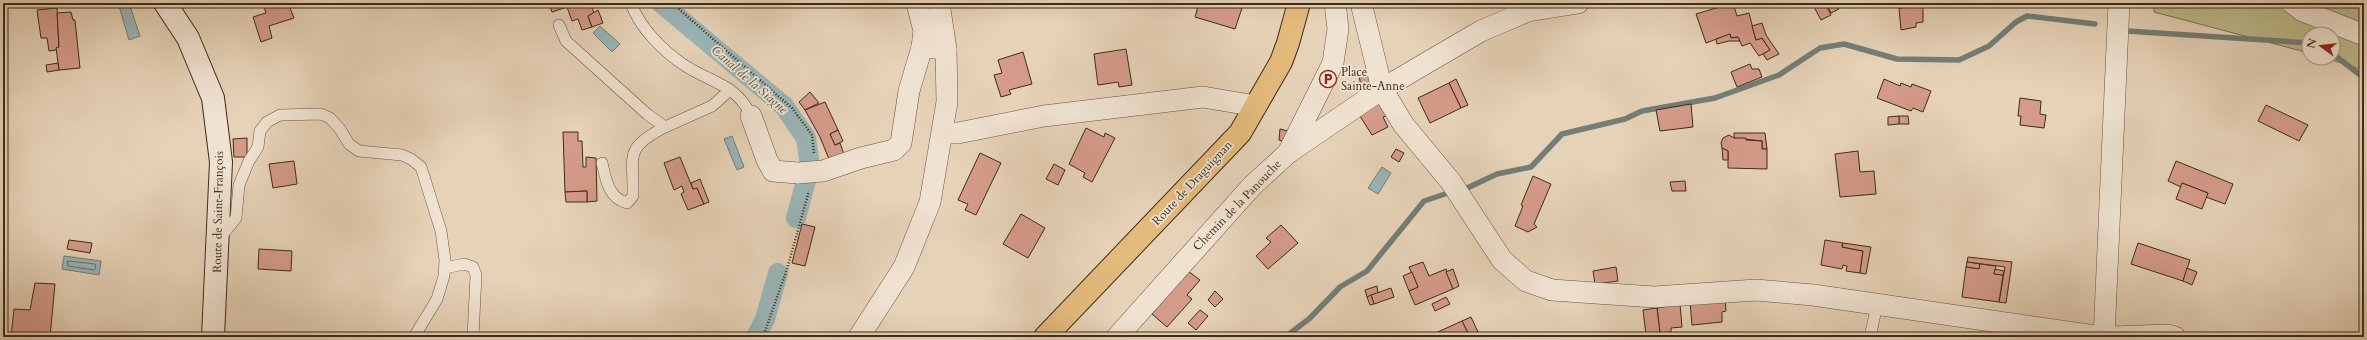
<svg xmlns="http://www.w3.org/2000/svg" width="2367" height="340" font-family="Cardo,serif">
<style>
.green{fill:#bcba8a;stroke:#7c7350}
.water{fill:#99b5b7;stroke:#747e77}
.lines{fill:none;stroke-linecap:round;stroke-linejoin:round}
.shore{stroke:#6a7067;stroke-width:1}
.stream{stroke:#747e77;stroke-width:5.5}
.canal{stroke:#99b5b7;stroke-width:20}
.building{fill:#d59b8a;stroke:#3c2c17}
.service-casing{stroke:#66563f;stroke-width:12}
.minor-casing{stroke:#66563f;stroke-width:22}
.secondary-casing{stroke:#3c2c17;stroke-width:24}
.primary-casing{stroke:#3c2c17;stroke-width:24}
.path{stroke:#3c2c17;stroke-width:2.5;stroke-dasharray:1 2;stroke-linecap:butt}
.service{stroke:#efe2d0;stroke-width:11}
.minor{stroke:#efe2d0;stroke-width:21}
.secondary{stroke:#efe2d0;stroke-width:22}
.primary{stroke:#e3b97c;stroke-width:22}
.minor-bridge-casing{stroke:#66563f;stroke-width:22;stroke-linecap:butt}
.minor-bridge{stroke:#efe2d0;stroke-width:21}
.labels{text-anchor:middle;stroke-width:3.5;stroke-linejoin:round;paint-order:stroke}
.poi-label{font-size:12px;fill:#3c2c17;stroke:#efe2d0;text-anchor:start}
.street-label{font-size:12px;fill:#3c2c17;stroke:#efe2d0}
.water-label{font-size:13px;font-style:italic;fill:#534e3f;stroke:#efe2d0}
</style>
<rect width="100%" height="100%" fill="#e6d2b7"/>
<filter id="stains"><feTurbulence type="fractalNoise" baseFrequency=".005" numOctaves="4"/><feColorMatrix values="0 0 0 0 .2 0 0 0 0 .09 0 0 0 0 .02 0 0 0 .5 -.17"/></filter>
<radialGradient id="worn" r=".72"><stop offset=".6" stop-color="#630" stop-opacity="0"/><stop offset="1" stop-color="#630" stop-opacity=".3"/></radialGradient>
<!-- green -->
<polygon class="green" points="2154,3 2364,3 2364,70 2325,58 2333,58 2333,34 2309,34 2309,53 2154,12"/>
<!-- water -->
<g class="water">
<polygon points="129,3 140,36 129,40 119,6"/>
<polygon points="600,26 620,44 612,52 593,33"/>
<polygon points="732,136 744,167 737,170 724,139"/>
<polygon points="1382,167 1391,173 1378,194 1368,188"/>
<polygon points="64,256 101,261 99,275 62,269"/>
</g>
<g class="lines">
<!-- shore -->
<polygon class="shore" points="68,261 95,264 96,268 94,270 68,266"/>
<!-- stream -->
<g class="stream">
<polyline points="2127,31 2309,43"/>
<polyline points="2333,54 2364,78"/>
<polyline points="1465,189 1497,174 1531,167 1562,134 1625,119 1642,111 1715,98 1779,75 1820,48 1844,44 1897,59 1959,60 1989,46 2016,22 2027,16 2095,24"/>
<polyline points="1285,337 1309,319 1340,287 1367,271 1424,201 1448,193"/>
</g>
<!-- canal -->
<g class="canal">
<polyline points="661,3 784,106 806,138 810,166 796,218"/>
<polyline points="756,337 765,319 778,273"/>
</g>
</g>
<!-- building -->
<g class="building">
<polygon points="263,3 288,3 294,18 269,26 272,38 261,42 253,17 266,13"/>
<polygon points="549,3 590,3 594,13 588,16 592,27 582,30 578,19 572,21 567,7 552,12"/>
<polygon points="1199,3 1227,3 1242,8 1235,29 1195,17"/>
<polygon points="1733,3 1737,16 1749,13 1756,40 1762,38 1770,50 1759,56 1750,43 1742,46 1738,37 1731,38 1730,34 1706,43 1696,14"/>
<polygon points="1821,3 1825,3 1831,15 1821,20 1814,7"/>
<polygon points="1825,3 1835,3 1839,9 1831,13"/>
<polygon points="1902,3 1923,3 1923,22 1916,23 1916,27 1901,30 1899,8 1902,8"/>
<polygon points="57,8 59,47 56,50 49,51 47,38 41,38 37,10"/>
<polygon points="598,10 603,23 592,27 588,16"/>
<polygon points="71,12 73,20 75,20 80,68 59,70 56,48 59,47 57,13"/>
<polygon points="1762,23 1766,35 1779,54 1767,60 1763,54 1770,50 1762,38 1756,40 1752,26"/>
<polygon points="1730,34 1731,38 1738,37 1740,41 1729,41 1717,44 1716,39"/>
<polygon points="1126,49 1132,85 1119,87 1118,82 1098,85 1094,54"/>
<polygon points="1023,52 1032,84 1009,90 1011,94 1001,97 994,75 1002,73 998,60"/>
<polygon points="58,63 59,70 47,72 46,65"/>
<polygon points="1750,64 1752,69 1759,69 1762,77 1737,87 1731,72"/>
<polygon points="1372,72 1374,85 1361,87 1359,75"/>
<polygon points="1456,79 1468,105 1461,108 1449,83"/>
<polygon points="1884,79 1900,86 1901,83 1911,87 1912,84 1931,91 1923,112 1913,108 1911,111 1877,98"/>
<polygon points="1449,83 1461,108 1430,123 1418,98"/>
<polygon points="810,92 819,103 805,110 799,102"/>
<polygon points="2020,98 2041,101 2040,114 2046,115 2044,128 2020,125 2021,116 2018,116"/>
<polygon points="1380,101 1386,116 1383,117 1388,127 1372,135 1358,113"/>
<polygon points="825,102 838,130 830,134 835,145 840,143 845,157 831,164 820,137 805,110"/>
<polygon points="1691,104 1693,127 1660,131 1656,110"/>
<polygon points="2266,105 2308,125 2299,141 2258,121"/>
<polygon points="1899,116 1908,116 1909,124 1899,124"/>
<polygon points="1899,116 1899,124 1888,125 1888,117"/>
<polygon points="1086,128 1104,137 1105,133 1115,138 1092,182 1083,177 1085,173 1069,164"/>
<polygon points="1280,129 1288,131 1285,142 1279,140"/>
<polygon points="838,130 843,141 835,145 830,134"/>
<polygon points="563,132 578,132 578,141 582,141 583,167 586,167 586,157 596,158 597,201 587,202 587,191 565,192"/>
<polygon points="1734,133 1765,133 1767,149 1762,149 1762,141 1734,138"/>
<polygon points="1729,135 1734,138 1746,138 1746,140 1762,141 1762,149 1767,149 1767,169 1728,168 1728,151 1722,148 1721,143 1723,138"/>
<polygon points="247,138 247,157 234,157 233,139"/>
<polygon points="1722,148 1728,151 1728,160 1723,160"/>
<polygon points="1396,149 1404,153 1399,162 1391,157"/>
<polygon points="1858,151 1860,172 1874,171 1876,194 1840,197 1835,154"/>
<polygon points="980,153 1001,163 976,215 965,210 968,204 958,200"/>
<polygon points="680,157 693,189 697,188 704,204 688,210 681,194 684,192 682,186 674,190 664,163"/>
<polygon points="294,161 297,184 273,188 269,164"/>
<polygon points="2176,161 2233,184 2225,204 2206,197 2208,193 2182,183 2181,187 2168,181"/>
<polygon points="1054,164 1065,170 1058,185 1046,179"/>
<polygon points="1533,176 1551,184 1534,224 1537,227 1528,232 1515,226 1523,206 1521,205"/>
<polygon points="700,179 709,202 704,204 697,188 693,189 691,183"/>
<polygon points="1685,181 1686,191 1672,191 1670,182"/>
<polygon points="2182,183 2208,193 2202,209 2176,199"/>
<polygon points="587,191 587,202 566,202 565,192"/>
<polygon points="1021,214 1045,228 1028,258 1003,244"/>
<polygon points="802,224 815,227 805,266 792,263"/>
<polygon points="1281,225 1298,243 1268,269 1256,256 1271,242 1266,238"/>
<polygon points="69,240 92,243 90,253 67,249"/>
<polygon points="1825,240 1843,243 1842,247 1863,251 1860,273 1846,271 1847,266 1843,265 1842,269 1821,265"/>
<polygon points="1843,243 1871,247 1866,274 1860,273 1863,251 1842,247"/>
<polygon points="2138,243 2190,260 2183,281 2131,264"/>
<polygon points="259,249 292,251 291,271 258,269"/>
<polygon points="1968,257 2012,262 2006,303 1999,302 2005,267 1967,262"/>
<polygon points="1423,262 1429,276 1446,269 1453,289 1415,305 1409,291 1418,287 1409,267"/>
<polygon points="1967,262 1980,264 1979,269 1966,267"/>
<polygon points="1980,264 1996,266 1994,274 2003,275 1999,302 1962,297 1966,267 1979,269"/>
<polygon points="1616,267 1618,281 1595,284 1593,271"/>
<polygon points="2187,268 2197,272 2192,285 2183,281"/>
<polygon points="1453,269 1459,286 1453,289 1446,272"/>
<polygon points="1995,269 2004,271 2003,275 1994,274"/>
<polygon points="1188,271 1200,280 1187,295 1192,299 1167,327 1152,314"/>
<polygon points="1412,272 1418,287 1409,291 1403,276"/>
<polygon points="35,283 55,284 50,337 11,337 14,309 30,310"/>
<polygon points="1377,286 1378,293 1367,297 1365,290"/>
<polygon points="1391,288 1394,297 1374,304 1371,295"/>
<polygon points="1215,291 1223,299 1215,307 1208,300"/>
<polygon points="1371,295 1374,304 1370,305 1367,297"/>
<polygon points="1446,297 1450,304 1435,311 1432,304"/>
<polygon points="1725,297 1726,311 1722,312 1722,322 1692,325 1690,302"/>
<polygon points="1680,304 1682,327 1671,328 1671,332 1660,333 1657,308"/>
<polygon points="1657,308 1660,333 1646,335 1643,310"/>
<polygon points="1200,310 1208,316 1196,330 1188,323"/>
<polygon points="1471,317 1478,332 1469,335 1462,321"/>
<polygon points="1462,321 1470,337 1429,337 1429,336"/>
</g>
<g class="lines">
<!-- service casing -->
<g class="service-casing">
<g id="service">
<path d="M631,3C639,27 663,51 684,65C711,83 737,84 751,116"/>
<polyline points="559,25 566,41 647,114 665,127 712,106 730,90"/>
<path d="M602,163C606,179 608,198 627,203L633,196C634,155 623,149 665,127"/>
<polyline points="220,238 236,218 239,185 249,161 258,147 260,131 267,122 280,115 321,114 330,118 340,129 349,144 359,151 402,155 411,159 421,167 441,231 445,260 444,276 437,299 414,337"/>
<polyline points="445,268 464,264 473,267 476,275 473,337"/>
<polyline points="1870,337 1877,305"/>
</g>
</g>
<!-- minor casing -->
<g class="minor-casing">
<g id="minor">
<polyline points="917,3 924,31 922,47"/>
<polyline points="1361,3 1382,89 1403,124 1451,182 1502,260 1526,281 1552,290 1654,297 1756,290 1813,295 2102,337"/>
<polyline points="2292,3 2303,11 2364,35"/>
<polyline points="751,116 767,160 773,171 798,173"/>
<polyline points="943,133 958,133 1044,116 1203,97 1256,106"/>
<polyline points="1288,153 1333,63 1338,29 1335,3"/>
<polyline points="823,171 861,158 894,150 901,143 909,91 922,47 946,49"/>
<polyline points="859,337 904,267 930,202 947,102 946,49 939,3"/>
<polyline points="1117,337 1252,186 1288,153 1382,89 1481,31 1528,11 1578,3"/>
<polyline points="2104,337 2119,3"/>
<polyline points="2113,337 2168,335 2175,337"/>
</g>
</g>
<!-- secondary casing -->
<g class="secondary-casing">
<polyline id="secondary" points="165,3 188,38 213,98 221,162 213,337"/>
</g>
<!-- primary casing -->
<g class="primary-casing">
<polyline id="primary" points="1045,337 1240,133 1281,62 1288,43 1299,3"/>
</g>
<!-- path -->
<g class="path">
<polyline points="672,3 792,108 812,135 814,153"/>
<polyline points="763,337 787,269 809,191"/>
</g>
<!-- service -->
<use href="#service" class="service"/>
<!-- minor -->
<use href="#minor" class="minor"/>
<!-- secondary -->
<use href="#secondary" class="secondary"/>
<!-- primary -->
<use href="#primary" class="primary"/>
<!-- minor-bridge casing -->
<g class="minor-bridge-casing">
<polyline id="minor-bridge" points="798,173 823,171"/>
</g>
<!-- minor-bridge -->
<use href="#minor-bridge" class="minor-bridge"/>
</g>
<!-- icons -->
<defs>
<g id="parking-ring" transform="scale(0.9)"><circle r="9.5" fill="#efe2d0" stroke="#8f2418" stroke-width="1.5"/><path d="M-3.5-5.5H1a3.5 3.5 0 0 1 0 7H-1V5.5H-3.5ZM-1-3.4V-.6H.8a1.4 1.4 0 0 0 0-2.8Z" fill="#8f2418"/></g>
</defs>
<g fill-rule="evenodd">
<use href="#parking-ring" x="1328" y="79"/>
</g>
<g class="labels">
<!-- poi labels -->
<g class="poi-label">
<text x="1341" y="76">Place<tspan x="1341" dy="14">Sainte-Anne</tspan></text>
</g>
<!-- street labels -->
<g class="street-label">
<text transform="translate(1192 183) rotate(-47)" y="4">Route de Draguignan</text>
<text transform="translate(1237 205) rotate(-46)" y="4">Chemin de la Panouche</text>
<text transform="translate(218 212) rotate(-89)" y="4">Route de Saint-François</text>
</g>
<!-- water labels -->
<g class="water-label">
<text transform="translate(750 79) rotate(41)" y="5">Canal de la Siagne</text>
</g>
</g>
<!-- margin -->
<rect width="2367" height="340" fill="none" stroke="#e6d2b7" stroke-width="16"/>
<rect x="4" y="4" width="2359" height="332" fill="none" stroke="#3c2c17" stroke-width="2"/>
<rect x="8" y="8" width="2351" height="324" fill="none" stroke="#3c2c17"/>
<!-- north arrow -->
<g transform="translate(2321 46) rotate(285)"><circle r="19" fill="#efe2d0" stroke="#a79986"/>
<path d="M0-3L7 15L0 10L-7 15Z" fill="#8f2418"/>
<text y="-6" font-size="11" font-weight="bold" text-anchor="middle" fill="#3c2c17">N</text>
</g>
<rect width="100%" height="100%" filter="url(#stains)"/>
<rect width="100%" height="100%" fill="url(#worn)"/>
</svg>
